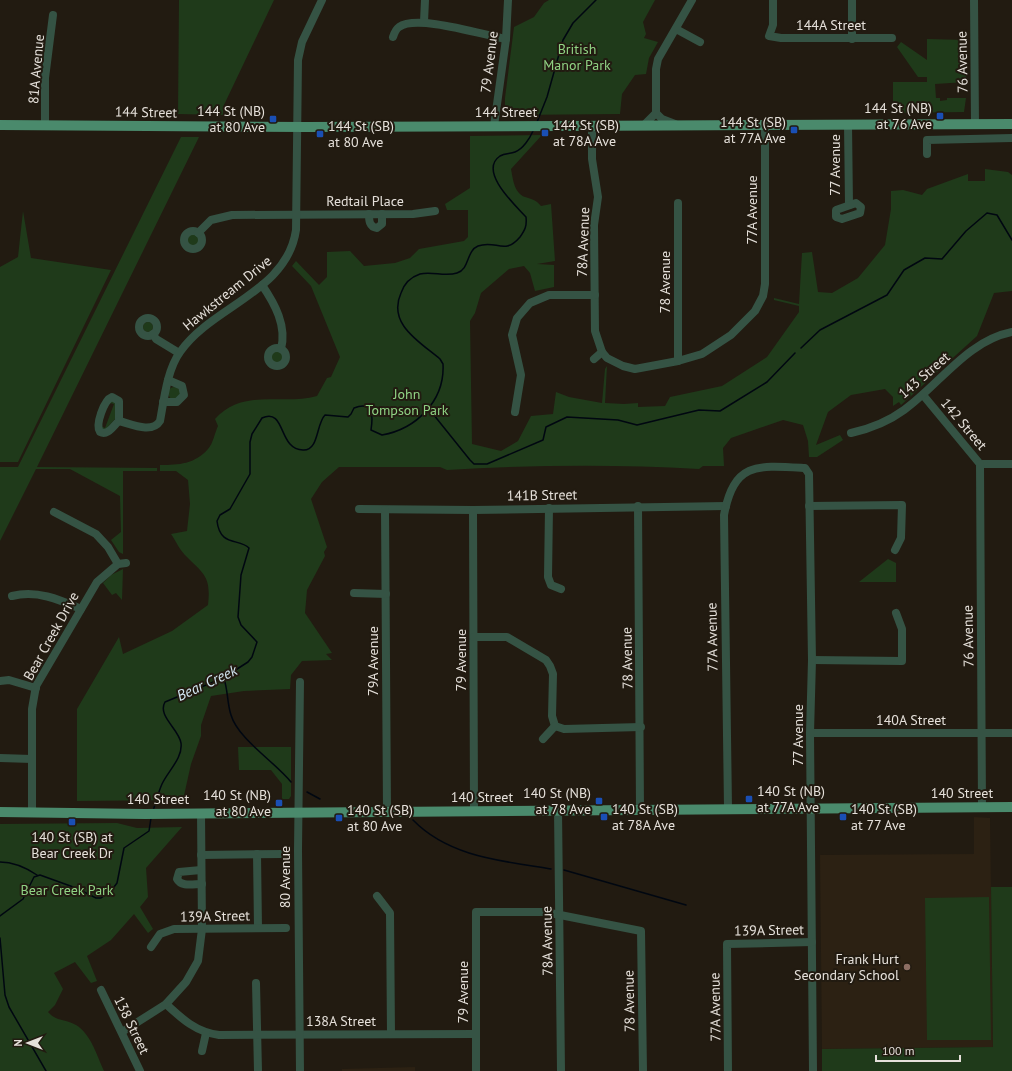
<svg xmlns="http://www.w3.org/2000/svg" width="1012" height="1071" font-family="'PT Sans',sans-serif">
<style>
.built{fill:#2c2113}
.green{fill:#1f3a1a}
.lines{fill:none;stroke-linecap:round;stroke-linejoin:round}
.stream{stroke:#000711;stroke-width:1.5}
.minor{stroke:#355344;stroke-width:8}
.major{stroke:#4a8a6c;stroke-width:10}
.transit-dot{fill:#1a4fb4;stroke:#221b11;stroke-width:1.5}
.education-dot{fill:#8d6e63;stroke:#221b11;stroke-width:1.5}
.labels{text-anchor:middle;stroke-width:4;stroke-linejoin:round;paint-order:stroke}
.street-label{font-size:14px;fill:#e5e0da;stroke:#221b11}
.park-label{font-size:14px;fill:#90d384;stroke:#221b11}
.poi-label{font-size:14px;fill:#e5e0da;stroke:#221b11;text-anchor:end}
.water-label{font-size:15px;font-style:italic;fill:#d3e7f2;stroke:#221b11}
</style>
<rect width="100%" height="100%" fill="#221b11"/>
<!-- built -->
<g class="built">
<polygon points="974,817 990,818 993,1047 822,1049 820,855 974,854"/>
<polygon points="415,1067 415,1071 342,1071 342,1069"/>
</g>
<!-- green -->
<g class="green">
<polygon points="179,0 274,0 223,107 223,115 178,114"/>
<polygon points="549,0 655,0 643,22 646,34 644,38 658,42 649,58 646,74 635,75 622,94 620,114 510,115 510,113 505,113 505,98 514,27 534,17 544,3"/>
<polygon points="927,39 965,40 966,82 935,84 936,98 940,98 940,101 947,100 947,98 966,98 964,112 893,113 893,82 927,82 927,77 918,77 897,47 901,42 927,60"/>
<path d="M542,135L511,169C513,179 514,193 525,197C532,199 536,200 541,206L551,204L555,261L537,264L554,265V287L535,291L530,273L524,266L509,269L481,293L475,313L470,321L472,444L501,451L518,441L531,416L553,414L556,392L569,397L602,403L605,369L607,366L605,403L624,404L638,403V407L665,406L670,397L722,386L767,357L799,312V306L774,300V298L799,304L802,253L812,252L818,292L832,293L858,278L885,245L891,209V191L903,190L922,195L927,189L968,174V181H985V169L1008,172L1012,175V291L994,293L977,336L901,405L899,402L893,406V397L885,389L851,395L828,412L816,445L840,435L843,440L817,457H809L808,441L803,425L783,420L731,438L723,448L724,466H703L699,469C615,464 531,465 447,470L440,467H339L322,482L311,499L327,547L324,552L325,556L307,590L305,613L332,653L326,654L332,660L302,661L291,675L290,689L244,691L211,696L201,725V736L191,764L183,800L77,801V709L119,637L123,654L172,631L208,605C211,577 205,575 187,557C180,551 176,541 171,534L187,531L190,504L188,480L176,471H160V465C179,465 195,464 208,449C213,444 215,432 218,426L215,419C244,387 282,406 317,396L327,378L331,377L340,357L311,286L292,266L296,261L319,285L327,277V252L350,251L364,266L395,263L410,258L419,249L464,241L468,237V210H447L445,204L470,188V136Z"/>
<polygon points="181,137 199,137 37,467 157,468 157,471 123,471 123,554 119,552 111,540 121,532 120,496 70,469 36,469 0,541 0,467 18,467"/>
<polygon points="23,211 31,258 111,270 18,462 0,462 0,267 18,257"/>
<circle cx="193" cy="240" r="6"/>
<circle cx="148" cy="327" r="5"/>
<circle cx="277" cy="357" r="5.5"/>
<circle cx="174" cy="393" r="6"/>
<polygon points="112,400 116,404 115,419 104,431 101,426 105,428 114,404 110,403"/>
<polygon points="888,559 896,563 896,582 859,582"/>
<polygon points="123,569 122,600 116,593 112,595 103,583 111,575"/>
<polygon points="238,747 291,747 291,796 289,799 282,799 282,784 271,770 239,770"/>
<path d="M117,823L137,828L182,827L146,868L148,897L140,907L153,929L148,933L134,914L111,940L87,956L97,981L91,983L75,962L54,973L63,989L55,1005L48,1012C57,1022 66,1019 76,1025C91,1034 97,1056 104,1071H0V824Z"/>
<polygon points="991,887 1012,887 1012,1071 822,1071 822,1049 993,1047"/>
<polygon points="989,897 991,1040 927,1040 925,898"/>
</g>
<g class="lines">
<!-- stream -->
<g class="stream">
<polyline points="537,122 547,97 563,40 573,23 596,0"/>
<polyline points="801,348 820,330 887,295 904,270 925,258 942,259 966,231 987,213 997,215 1012,240"/>
<polyline points="429,409 470,460 474,464 487,464 543,440 546,427 567,417 618,420 637,425 699,410 720,411 767,382 795,353"/>
<path d="M224,679C228,690 227,703 231,715C238,739 275,762 291,782"/>
<polyline points="307,792 320,799"/>
<path d="M153,811C156,802 158,793 162,784C168,771 183,758 181,743C179,729 157,716 165,702L223,678L248,662L252,657L257,642L241,625L238,617L241,575L249,548C239,538 220,547 217,521L220,515L230,509L250,474V442L252,434L262,418C286,407 278,450 303,450C319,451 316,424 325,415L348,417L351,414L354,408C374,400 373,417 371,430L382,435C416,429 445,401 443,364L440,359C420,342 387,324 401,293C404,284 411,277 420,274C432,271 445,277 457,273C470,269 466,251 478,246C496,239 504,256 520,237C525,230 527,226 526,217C515,205 478,171 500,156C505,153 510,154 515,152C523,149 530,138 533,131"/>
<path d="M413,820C449,857 502,861 551,869"/>
<path d="M0,862C14,862 25,867 37,875"/>
<polyline points="564,870 686,905"/>
<polyline points="0,916 23,899 34,877 40,875 76,888 96,898 101,898 111,891 117,883 124,848 149,831 151,818"/>
<polyline points="0,938 5,995 9,1007 46,1071"/>
</g>
<!-- minor -->
<g class="minor">
<polyline points="773,0 773,25 769,36 781,38 892,38"/>
<polyline points="974,0 975,124"/>
<polyline points="424,22 425,0"/>
<polyline points="676,29 700,42"/>
<path d="M393,37C394,34 396,29 399,27C417,14 483,35 506,39"/>
<polyline points="852,39 852,0"/>
<polyline points="656,113 662,119 675,124"/>
<polyline points="848,124 849,205"/>
<polyline points="45,125 45,78 53,15"/>
<polyline points="592,125 592,159 598,197 594,225 595,331 602,352 607,358 623,366 635,369 678,361 702,354 731,335 755,311 763,296 765,284 765,124"/>
<polyline points="644,125 656,113 656,69 658,59 692,0"/>
<polyline points="494,126 506,39 508,0"/>
<polyline points="927,154 927,140 1012,138"/>
<polygon points="856,203 861,207 860,213 842,219 836,217 836,210"/>
<path d="M369,214C369,220 369,227 377,228L382,224V214"/>
<circle cx="193" cy="240" r="9"/>
<polyline points="198,233 211,220 232,215 413,214 435,211"/>
<path d="M262,285C275,304 287,326 281,349"/>
<circle cx="148" cy="327" r="9"/>
<polyline points="153,334 156,339 179,353"/>
<circle cx="277" cy="357" r="9"/>
<polyline points="594,359 602,352"/>
<polyline points="678,361 678,203"/>
<polyline points="923,395 980,464 1012,464"/>
<path d="M112,397L119,401V421C113,426 108,436 100,432C95,425 104,400 112,397Z"/>
<polyline points="163,402 177,402 184,395 182,386 168,380"/>
<polyline points="515,412 521,375 512,335 517,318 530,303 549,295 595,295"/>
<path d="M119,421C131,424 152,434 160,421C164,400 167,370 180,352C212,306 287,292 296,230L298,60L302,42L322,0"/>
<path d="M851,433C869,429 889,421 904,410C940,384 967,341 1012,332"/>
<polyline points="980,464 982,807"/>
<polyline points="638,506 640,809"/>
<polyline points="809,506 902,505 901,538 895,550"/>
<polyline points="549,508 548,577 551,585 561,589"/>
<polyline points="359,509 473,510 726,506"/>
<polyline points="385,510 387,811"/>
<polyline points="473,510 474,811"/>
<polyline points="54,512 96,534 108,547 118,564"/>
<polyline points="354,593 386,594"/>
<path d="M12,596C37,590 58,599 81,609"/>
<polyline points="474,637 507,637 546,660 550,666 553,674 552,716 555,726 564,729 641,727"/>
<polyline points="812,660 902,661 902,629 896,613"/>
<polyline points="0,681 9,680 36,688"/>
<polyline points="810,733 1012,733"/>
<polyline points="543,739 555,726"/>
<polyline points="0,758 32,759"/>
<path d="M728,808L724,515C734,462 757,465 805,468L809,474L812,660L810,733L813,1071"/>
<polyline points="558,810 561,1071"/>
<polyline points="32,812 32,709 36,686 97,582 118,564 126,563"/>
<polyline points="257,854 258,928"/>
<polyline points="201,855 283,854"/>
<path d="M201,870L179,872L177,879C181,887 193,884 202,884"/>
<polyline points="377,896 390,913 391,1034"/>
<polyline points="151,947 160,934 174,929 286,928"/>
<polyline points="256,983 258,1071"/>
<polyline points="101,990 140,1071"/>
<path d="M166,1004C182,1019 196,1032 219,1035L476,1034"/>
<polyline points="122,1032 166,1004 186,982 198,961 202,929 201,813"/>
<polyline points="202,1051 206,1033"/>
<polyline points="300,1071 298,850 300,682"/>
<polyline points="476,1071 476,912 545,912 641,931 643,1071"/>
<polyline points="728,1071 727,944 812,942"/>
</g>
<!-- major -->
<g class="major">
<polyline points="0,125 306,127 1012,124"/>
<polyline points="0,812 145,814 1012,807"/>
</g>
</g>
<!-- markers -->
<g class="transit-dot">
<rect x="936" y="112" width="8" height="8" rx="2"/>
<rect x="269" y="115" width="8" height="8" rx="2"/>
<rect x="790" y="126" width="8" height="8" rx="2"/>
<rect x="541" y="129" width="8" height="8" rx="2"/>
<rect x="316" y="130" width="8" height="8" rx="2"/>
<rect x="745" y="795" width="8" height="8" rx="2"/>
<rect x="595" y="797" width="8" height="8" rx="2"/>
<rect x="275" y="799" width="8" height="8" rx="2"/>
<rect x="600" y="813" width="8" height="8" rx="2"/>
<rect x="839" y="813" width="8" height="8" rx="2"/>
<rect x="335" y="814" width="8" height="8" rx="2"/>
<rect x="68" y="818" width="8" height="8" rx="2"/>
</g>
<circle class="education-dot" cx="907" cy="967" r="4"/>
<g class="labels">
<!-- street labels -->
<g class="street-label">
<text x="831" y="30">144A Street</text>
<text transform="translate(489 62) rotate(-83)" y="5">79 Avenue</text>
<text transform="translate(962 62) rotate(-91)" y="5">76 Avenue</text>
<text transform="translate(36 69) rotate(-85)" y="5">81A Avenue</text>
<text transform="translate(146 112) rotate(1)" y="5">144 Street</text>
<text x="506" y="117">144 Street</text>
<text transform="translate(835 165) rotate(-90)" y="5">77 Avenue</text>
<text x="365" y="206">Redtail Place</text>
<text transform="translate(752 210) rotate(-90)" y="5">77A Avenue</text>
<text transform="translate(583 242) rotate(-88)" y="5">78A Avenue</text>
<text transform="translate(665 282) rotate(-90)" y="5">78 Avenue</text>
<text transform="translate(227 293) rotate(-39)" y="5">Hawkstream Drive</text>
<text transform="translate(924 375) rotate(-41)" y="5">143 Street</text>
<text transform="translate(964 424) rotate(50)" y="5">142 Street</text>
<text transform="translate(542 495) rotate(-1)" y="5">141B Street</text>
<text transform="translate(51 636) rotate(-61)" y="5">Bear Creek Drive</text>
<text transform="translate(968 636) rotate(-91)" y="5">76 Avenue</text>
<text transform="translate(712 637) rotate(-91)" y="5">77A Avenue</text>
<text transform="translate(627 658) rotate(-91)" y="5">78 Avenue</text>
<text transform="translate(461 660) rotate(-90)" y="5">79 Avenue</text>
<text transform="translate(373 661) rotate(-90)" y="5">79A Avenue</text>
<text x="911" y="725">140A Street</text>
<text transform="translate(798 735) rotate(-90)" y="5">77 Avenue</text>
<text x="962" y="798">140 Street</text>
<text x="482" y="802">140 Street</text>
<text x="158" y="804">140 Street</text>
<text transform="translate(285 877) rotate(-90)" y="5">80 Avenue</text>
<text transform="translate(215 916) rotate(-1)" y="5">139A Street</text>
<text transform="translate(769 930) rotate(-1)" y="5">139A Street</text>
<text transform="translate(547 941) rotate(-91)" y="5">78A Avenue</text>
<text transform="translate(463 992) rotate(-90)" y="5">79 Avenue</text>
<text transform="translate(629 1001) rotate(-91)" y="5">78 Avenue</text>
<text transform="translate(715 1007) rotate(-91)" y="5">77A Avenue</text>
<text x="341" y="1026">138A Street</text>
<text transform="translate(132 1025) rotate(64)" y="5">138 Street</text>
</g>
<!-- park labels -->
<g class="park-label">
<text x="577" y="54">British<tspan x="577" dy="16">Manor Park</tspan></text>
<text x="407" y="399">John<tspan x="407" dy="16">Tompson Park</tspan></text>
<text x="67" y="895">Bear Creek Park</text>
</g>
<!-- poi labels -->
<g class="poi-label">
<text x="932" y="113">144 St (NB)<tspan x="932" dy="16">at 76 Ave</tspan></text>
<text x="265" y="116">144 St (NB)<tspan x="265" dy="16">at 80 Ave</tspan></text>
<text x="786" y="127">144 St (SB)<tspan x="786" dy="16">at 77A Ave</tspan></text>
<text x="553" y="130" text-anchor="start">144 St (SB)<tspan x="553" dy="16">at 78A Ave</tspan></text>
<text x="328" y="131" text-anchor="start">144 St (SB)<tspan x="328" dy="16">at 80 Ave</tspan></text>
<text x="757" y="796" text-anchor="start">140 St (NB)<tspan x="757" dy="16">at 77A Ave</tspan></text>
<text x="591" y="798">140 St (NB)<tspan x="591" dy="16">at 78 Ave</tspan></text>
<text x="271" y="800">140 St (NB)<tspan x="271" dy="16">at 80 Ave</tspan></text>
<text x="612" y="814" text-anchor="start">140 St (SB)<tspan x="612" dy="16">at 78A Ave</tspan></text>
<text x="851" y="814" text-anchor="start">140 St (SB)<tspan x="851" dy="16">at 77 Ave</tspan></text>
<text x="347" y="815" text-anchor="start">140 St (SB)<tspan x="347" dy="16">at 80 Ave</tspan></text>
<text x="72" y="842" text-anchor="middle">140 St (SB) at<tspan x="72" dy="16">Bear Creek Dr</tspan></text>
<text x="899" y="964">Frank Hurt<tspan x="899" dy="16">Secondary School</tspan></text>
</g>
<!-- water labels -->
<g class="water-label">
<text transform="translate(207 683) rotate(-25)" y="5">Bear Creek</text>
</g>
</g>
<!-- north arrow -->
<g transform="translate(28 1043) rotate(270)" stroke="#221b11" stroke-width="3" paint-order="stroke">
<path d="M0-3L7 15L0 10L-7 15Z" fill="#e5e0da"/>
<text y="-6" font-size="11" font-weight="bold" text-anchor="middle" fill="#e5e0da">N</text>
</g>
<!-- scale -->
<path d="M876 1055v6h84v-6" fill="none" stroke="#e5e0da" stroke-width="2"/>
<text x="882" y="1055" font-size="12" fill="#e5e0da" stroke="#221b11" stroke-width="3" paint-order="stroke">100 m</text>
</svg>
